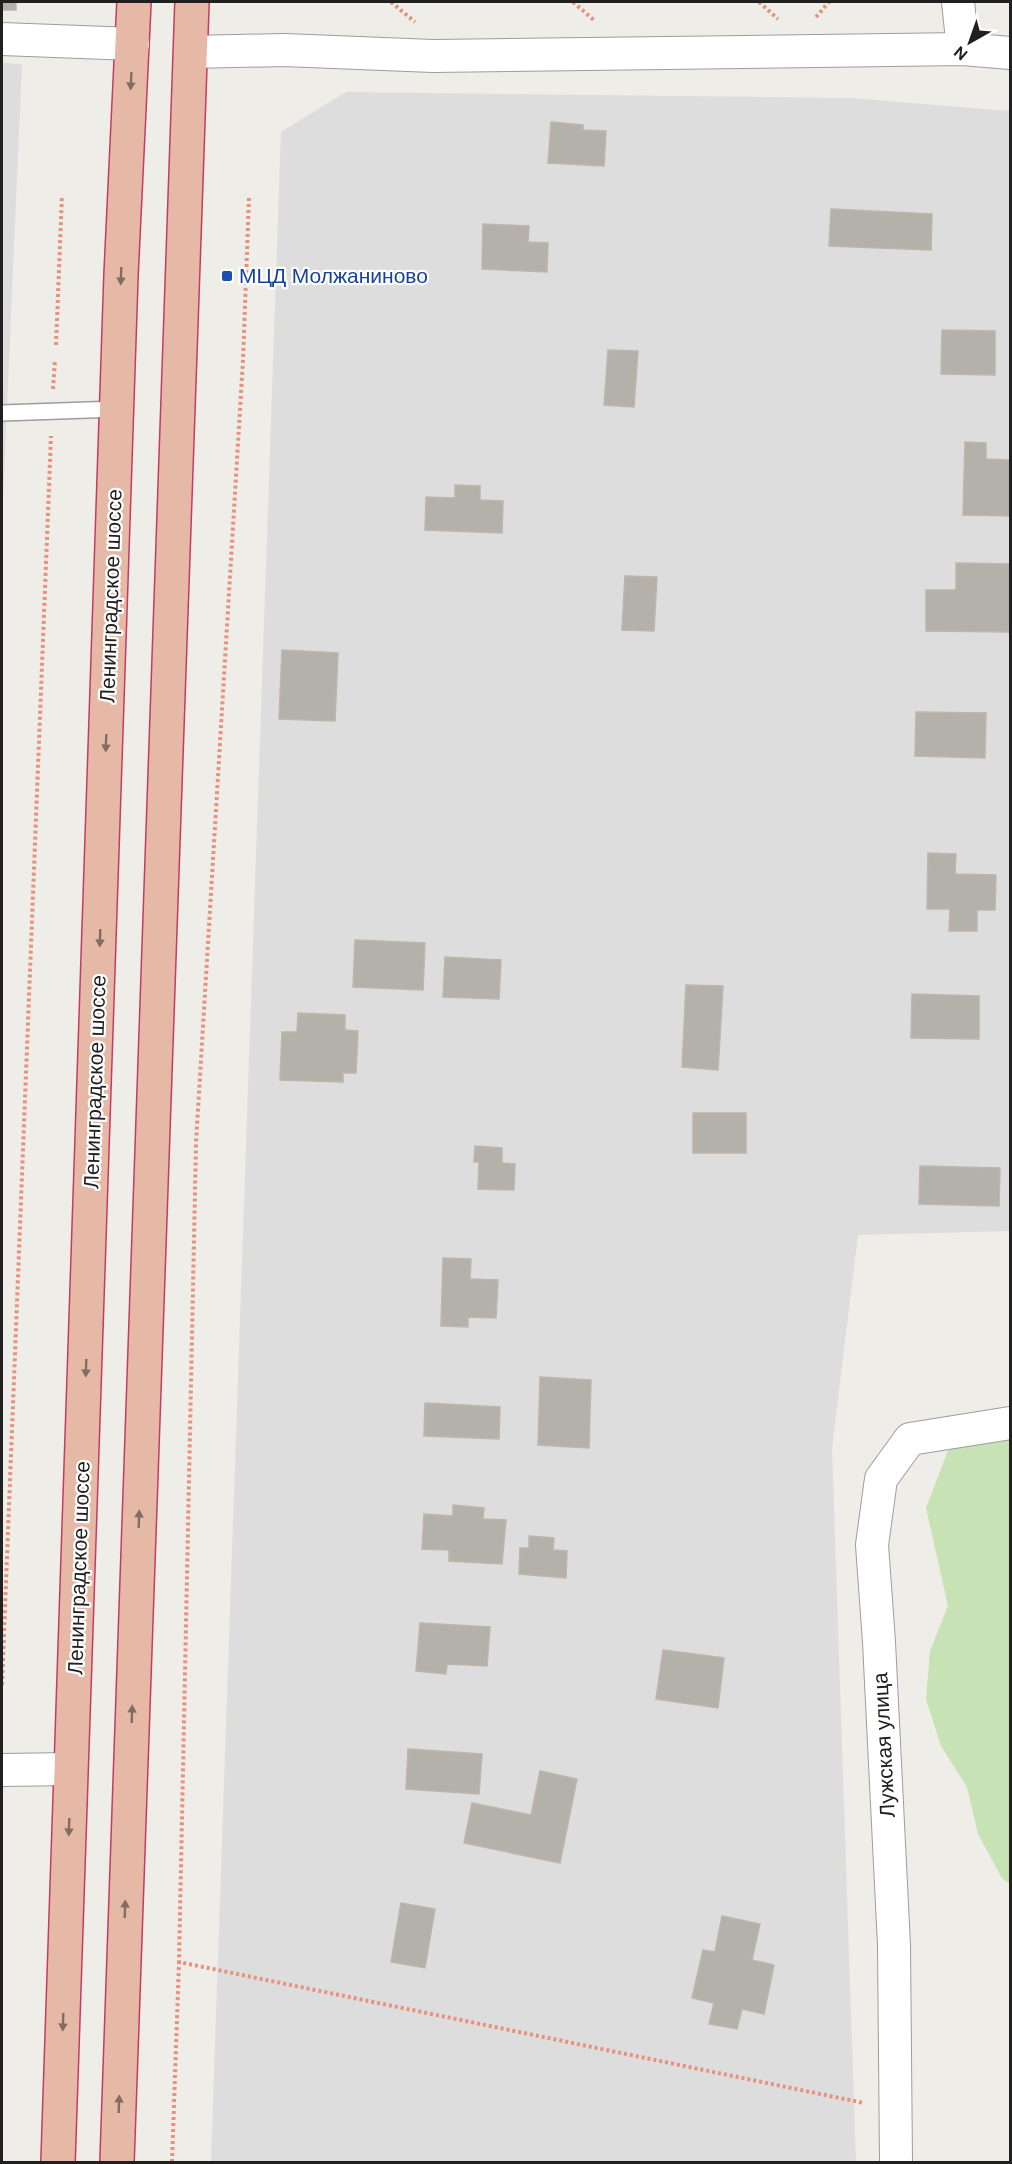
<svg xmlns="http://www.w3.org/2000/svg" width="1012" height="2164" font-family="'DM Sans',sans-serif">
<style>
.residential{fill:#ddd}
.grass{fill:#c7e2b4}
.building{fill:#b4b0aa;stroke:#bfb5ab;stroke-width:1.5}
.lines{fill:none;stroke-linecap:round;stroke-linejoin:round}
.service-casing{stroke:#9d9d9d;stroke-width:18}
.minor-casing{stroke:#9d9d9d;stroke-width:34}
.trunk-casing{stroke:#c53c62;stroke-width:36}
.path{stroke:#e8917f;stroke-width:4;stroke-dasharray:3 3;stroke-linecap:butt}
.service{stroke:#fff;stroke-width:15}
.minor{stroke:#fff;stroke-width:32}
.trunk{stroke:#e6b8a6;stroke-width:33}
.oneway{fill:#836c63}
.transit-dot{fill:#1a4fb4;stroke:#fff;stroke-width:2}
.labels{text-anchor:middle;stroke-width:4.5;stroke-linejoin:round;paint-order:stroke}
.transit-label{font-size:21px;fill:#164399;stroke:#fff;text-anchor:start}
.street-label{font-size:21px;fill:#202020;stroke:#fff}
</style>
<rect width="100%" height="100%" fill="#efede7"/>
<!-- residential -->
<g class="residential">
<polygon points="2,63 22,64 2,523"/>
<polygon points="346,92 849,98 1010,111 1010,1231 858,1235 832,1448 856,2162 211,2162 281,132"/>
</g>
<!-- grass -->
<polygon class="grass" points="1010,1440 1010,1884 1002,1878 978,1834 967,1787 941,1746 926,1699 930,1651 948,1606 926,1508 949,1448"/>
<!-- building -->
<g class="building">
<rect x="2" y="2" width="14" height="8"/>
<polygon points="551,122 583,125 583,130 606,131 604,166 548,163"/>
<polygon points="831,209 932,214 931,250 829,246"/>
<polygon points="483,224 529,226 528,242 548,243 547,272 482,269"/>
<polygon points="942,330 995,331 995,375 941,374"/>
<polygon points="608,350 638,351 634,407 604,405"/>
<polygon points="965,442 986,443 986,459 1010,460 1010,516 963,515"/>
<polygon points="455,485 480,486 480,500 503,501 502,533 425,530 426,497 455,498"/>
<polygon points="956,563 1010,564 1010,632 926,631 926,590 956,590"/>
<polygon points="625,576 657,577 654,631 622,630"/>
<polygon points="282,650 338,653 335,721 279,719"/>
<polygon points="916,712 986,713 985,758 915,756"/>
<polygon points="928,853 956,854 955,874 996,875 995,910 977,910 977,931 949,931 950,909 927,909"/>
<polygon points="355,940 425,943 423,990 353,987"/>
<polygon points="445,957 501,960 499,999 443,997"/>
<polygon points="686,985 723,986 718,1070 682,1067"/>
<polygon points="912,994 979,996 979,1039 911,1038"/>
<polygon points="298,1013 345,1015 345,1030 358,1031 356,1073 343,1073 343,1082 280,1080 282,1032 297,1032"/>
<rect x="693" y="1113" width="53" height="40"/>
<polygon points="475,1146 502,1148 502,1163 515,1164 514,1190 478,1189 479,1162 474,1162"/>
<polygon points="920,1166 1000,1168 999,1206 919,1204"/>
<polygon points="443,1258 471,1259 470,1279 498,1280 496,1318 468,1317 468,1327 441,1326"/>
<polygon points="540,1377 591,1380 589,1448 538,1445"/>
<polygon points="425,1403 500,1407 499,1439 424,1436"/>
<polygon points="453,1505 484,1508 483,1519 506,1520 502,1564 449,1561 449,1550 422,1549 424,1514 453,1516"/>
<polygon points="529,1536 554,1538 553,1550 567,1551 566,1578 519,1574 520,1548 529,1548"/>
<polygon points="420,1623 490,1627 487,1666 447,1664 446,1674 416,1671"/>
<polygon points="663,1650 724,1658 718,1708 656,1699"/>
<polygon points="408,1749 482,1754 479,1794 406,1789"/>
<polygon points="540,1771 577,1779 560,1863 464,1843 472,1803 531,1815"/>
<polygon points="401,1903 435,1909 425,1968 391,1962"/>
<polygon points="722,1916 760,1924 752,1960 774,1965 764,2014 742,2009 737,2029 709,2024 714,2003 692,1998 703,1950 715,1952"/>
</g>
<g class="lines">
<!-- service casing -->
<g class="service-casing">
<polyline id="service" points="2,413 117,409"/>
</g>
<!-- minor casing -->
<g class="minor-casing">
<g id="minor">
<polyline points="958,2 963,49"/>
<polyline points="2,39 133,44"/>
<polyline points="191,52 284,50 433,56 963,49 1010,53"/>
<polyline points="2,1770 71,1769"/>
<polyline points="896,2162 894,1945 879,1642 872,1545 881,1479 910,1439 1010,1423"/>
</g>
</g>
<!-- trunk casing -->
<g class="trunk-casing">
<g id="trunk">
<polyline points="58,2162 121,275 134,2"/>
<polyline points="117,2162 192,2"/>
</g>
</g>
<!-- path -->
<g class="path">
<polyline points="391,2 415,22"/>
<polyline points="573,2 595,21"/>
<polyline points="759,2 778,19"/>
<polyline points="816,17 829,2"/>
<polyline points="249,198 243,360 196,1143 179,1962 864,2103"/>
<polyline points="56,345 62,195"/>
<polyline points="53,389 55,360"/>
<polyline points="2,1685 51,436"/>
<polyline points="172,2162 179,1962"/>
</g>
<!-- service -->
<use href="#service" class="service"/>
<!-- minor -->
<use href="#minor" class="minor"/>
<!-- trunk -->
<use href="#trunk" class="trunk"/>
</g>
<!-- one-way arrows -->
<defs><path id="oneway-solid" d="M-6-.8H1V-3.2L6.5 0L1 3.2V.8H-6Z" transform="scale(1.5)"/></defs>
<g class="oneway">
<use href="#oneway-solid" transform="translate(131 81) rotate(93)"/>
<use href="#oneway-solid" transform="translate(121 276) rotate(92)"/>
<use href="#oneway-solid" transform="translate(106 743) rotate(92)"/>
<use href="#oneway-solid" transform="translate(100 938) rotate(92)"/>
<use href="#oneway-solid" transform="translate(86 1368) rotate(92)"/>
<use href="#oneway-solid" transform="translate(139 1519) rotate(-88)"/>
<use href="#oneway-solid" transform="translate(132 1714) rotate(-88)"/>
<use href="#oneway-solid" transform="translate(69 1827) rotate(92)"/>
<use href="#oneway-solid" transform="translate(125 1909) rotate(-88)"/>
<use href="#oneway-solid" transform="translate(63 2022) rotate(92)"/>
<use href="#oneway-solid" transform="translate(119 2104) rotate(-88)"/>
</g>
<!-- markers -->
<rect class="transit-dot" x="221" y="270" width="12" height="12" rx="3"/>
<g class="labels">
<!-- transit labels -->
<g class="transit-label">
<text x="239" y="283">МЦД Молжаниново</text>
</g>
<!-- street labels -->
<g class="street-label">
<text transform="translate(111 596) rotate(-88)" y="7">Ленинградское шоссе</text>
<text transform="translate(95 1082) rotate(-88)" y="7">Ленинградское шоссе</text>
<text transform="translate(79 1568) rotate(-88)" y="7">Ленинградское шоссе</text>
<text transform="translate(884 1745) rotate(-93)" y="7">Лужская улица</text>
</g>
</g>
<!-- border -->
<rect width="1012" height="2164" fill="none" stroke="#202020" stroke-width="6"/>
<!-- north arrow -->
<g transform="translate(970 42) rotate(220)" stroke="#ffffff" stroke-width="4.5" paint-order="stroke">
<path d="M0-4.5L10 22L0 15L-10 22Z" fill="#202020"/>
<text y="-9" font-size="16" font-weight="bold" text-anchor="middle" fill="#202020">N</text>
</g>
</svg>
